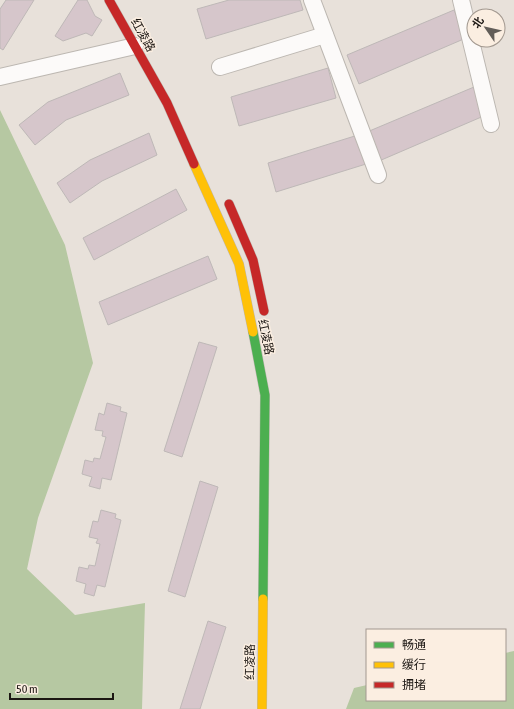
<svg xmlns="http://www.w3.org/2000/svg" width="514" height="709" font-family="'Asap Condensed','Noto Sans SC',sans-serif">
<style>
.forest{fill:#b6c8a2}
.building{fill:#d6c6cb;stroke:#beb8b7}
.lines{fill:none;stroke-linecap:round;stroke-linejoin:round}
.street-casing{stroke:#bcb7b1;stroke-width:18}
.fast-casing{stroke:#bcb7b1;stroke-width:10}
.slow-casing{stroke:#bcb7b1;stroke-width:10}
.jam-casing{stroke:#bcb7b1;stroke-width:10}
.street{stroke:#fcfaf9;stroke-width:16}
.fast{stroke:#4caf50;stroke-width:9}
.slow{stroke:#ffc107;stroke-width:9}
.jam{stroke:#c62828;stroke-width:9}
.labels{text-anchor:middle;stroke-width:3;stroke-linejoin:round;paint-order:stroke}
.street-label{font-size:12px;fill:#1c1713;stroke:#fbeee1}
</style>
<rect width="100%" height="100%" fill="#e8e1da"/>
<!-- forest -->
<g class="forest">
<polygon points="0,110 65,245 93,363 38,518 27,569 75,615 145,603 142,709 0,709"/>
<polygon points="514,651 514,709 346,709 354,688 367,685 367,700 505,700 505,653"/>
</g>
<!-- building -->
<g class="building">
<polygon points="6,0 34,0 3,50 0,48 0,9"/>
<polygon points="78,0 87,0 95,16 102,20 92,36 86,33 63,41 55,36"/>
<polygon points="229,0 300,0 303,10 206,39 197,9"/>
<polygon points="454,10 466,38 359,84 347,55"/>
<polygon points="328,68 336,98 239,126 231,97"/>
<polygon points="120,73 129,95 66,120 35,145 19,125 48,102"/>
<polygon points="474,87 486,115 379,161 367,132"/>
<polygon points="149,133 157,155 102,181 70,203 57,183 90,160"/>
<polygon points="358,135 366,164 276,192 268,163"/>
<polygon points="176,189 187,210 94,260 83,238"/>
<polygon points="208,256 217,279 108,325 99,302"/>
<polygon points="199,342 217,347 182,457 164,451"/>
<polygon points="107,403 121,407 120,411 127,413 111,480 102,478 100,489 89,486 92,477 82,474 85,460 93,462 94,458 100,459 106,437 102,436 103,431 95,430 99,413 104,415"/>
<polygon points="200,481 218,487 185,597 168,591"/>
<polygon points="101,510 116,514 115,518 121,520 105,587 97,585 94,596 84,593 86,584 76,581 79,567 88,569 89,565 95,566 100,544 96,543 98,539 89,537 93,521 98,522"/>
<polygon points="208,621 226,627 200,709 180,709"/>
</g>
<g class="lines">
<!-- street casing -->
<g class="street-casing">
<g id="street">
<polyline points="312,0 378,175"/>
<polyline points="461,0 491,124"/>
<polyline points="220,67 325,35"/>
<polyline points="0,77 135,46"/>
</g>
</g>
<!-- fast casing -->
<g class="fast-casing">
<polyline id="fast" points="253,332 265,395 263,599"/>
</g>
<!-- slow casing -->
<g class="slow-casing">
<g id="slow">
<polyline points="194,164 239,264 253,332"/>
<polyline points="262,709 263,599"/>
</g>
</g>
<!-- jam casing -->
<g class="jam-casing">
<g id="jam">
<polyline points="109,0 167,103 194,164"/>
<polyline points="229,204 253,260 264,311"/>
</g>
</g>
<!-- street -->
<use href="#street" class="street"/>
<!-- fast -->
<use href="#fast" class="fast"/>
<!-- slow -->
<use href="#slow" class="slow"/>
<!-- jam -->
<use href="#jam" class="jam"/>
</g>
<g class="labels">
<!-- street labels -->
<g class="street-label">
<text transform="translate(143 35) rotate(61)" y="4">红凌路</text>
<text transform="translate(266 337) rotate(78)" y="4">红凌路</text>
<text transform="translate(250 662) rotate(-89)" y="4">红凌路</text>
</g>
</g>
<!-- legend -->
<rect x="366" y="629" width="140" height="72" fill="#fbeee1" stroke="#a2988f"/>
<rect x="374" y="642" width="20" height="6" fill="#4caf50" stroke="#a2988f"/>
<text x="402" y="649" font-size="12" fill="#1c1713">畅通</text>
<rect x="374" y="662" width="20" height="6" fill="#ffc107" stroke="#a2988f"/>
<text x="402" y="669" font-size="12" fill="#1c1713">缓行</text>
<rect x="374" y="682" width="20" height="6" fill="#c62828" stroke="#a2988f"/>
<text x="402" y="689" font-size="12" fill="#1c1713">拥堵</text>
<!-- north arrow -->
<g transform="translate(486 28) rotate(304)"><circle r="19" fill="#fbeee1" stroke="#a2988f"/>
<path d="M0-3L7 15L0 10L-7 15Z" fill="#635e59"/>
<text y="-6" font-size="11" font-weight="bold" text-anchor="middle" fill="#1c1713">北</text>
</g>
<!-- scale -->
<path d="M10 693v6h103v-6" fill="none" stroke="#1c1713" stroke-width="2"/>
<text x="16" y="693" font-size="12" fill="#1c1713" stroke="#fbeee1" stroke-width="3" paint-order="stroke">50 m</text>
</svg>
